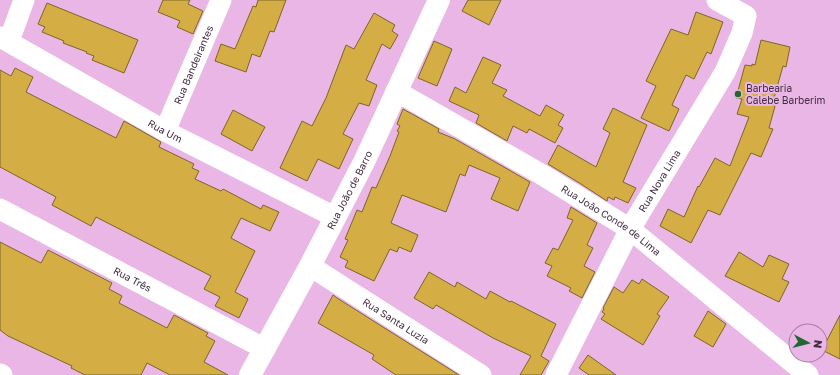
<svg xmlns="http://www.w3.org/2000/svg" width="840" height="375" font-family="'Golos Text',sans-serif">
<style>
.building{fill:#d4ae45;stroke:#7d6526}
.lines{fill:none;stroke-linecap:round;stroke-linejoin:round}
.minor{stroke:#fff;stroke-width:21}
.tertiary{stroke:#fff;stroke-width:22}
.poi-dot{fill:#216733;stroke:#eab6e6;stroke-width:1.5}
.labels{text-anchor:middle;stroke-width:4;stroke-linejoin:round;paint-order:stroke}
.street-label{font-size:10px;fill:#412c3f;stroke:#eab6e6}
.poi-label{font-size:10px;fill:#412c3f;stroke:#eab6e6;text-anchor:start}
</style>
<rect width="100%" height="100%" fill="#eab6e6"/>
<!-- building -->
<g class="building">
<polygon points="163,0 190,0 188,4 203,11 193,34 177,27 180,21 158,12"/>
<polygon points="258,0 286,0 274,32 270,31 260,57 252,54 246,72 215,61 221,44 235,49 253,6 256,7"/>
<polygon points="468,0 501,0 489,25 462,11"/>
<polygon points="47,3 138,40 124,73 92,60 94,56 86,53 87,52 63,43 64,41 42,32 45,27 38,24"/>
<polygon points="696,12 723,22 711,54 707,52 694,79 686,75 672,105 679,109 669,131 641,118 656,86 646,81 671,29 688,35"/>
<polygon points="374,13 395,25 392,31 398,35 390,49 382,44 366,80 377,85 369,106 359,103 343,134 353,139 339,169 318,159 307,181 280,168 302,121 312,126 326,98 346,45 354,49"/>
<polygon points="761,40 790,47 786,67 783,66 774,98 777,99 769,128 773,129 761,157 751,153 720,215 708,210 691,243 660,226 668,209 684,217 698,186 699,187 715,158 730,166 749,117 737,114 742,99 736,98 745,65 752,66 752,64 755,65"/>
<polygon points="434,41 452,49 437,86 418,78"/>
<polygon points="483,57 501,65 492,83 507,90 503,96 540,116 546,105 564,115 558,125 563,128 555,143 529,129 527,133 513,126 507,141 476,123 479,115 449,101 455,87 466,93"/>
<polygon points="15,68 33,77 26,92 116,138 124,121 161,142 159,147 194,164 192,168 199,171 195,179 221,191 223,189 261,209 263,205 279,212 270,231 241,218 231,238 255,251 235,292 248,299 239,318 215,306 220,297 204,289 211,276 96,217 91,226 52,205 56,197 0,167 0,70 11,76"/>
<polygon points="613,108 647,125 623,182 636,188 628,203 615,197 614,200 608,197 607,201 581,184 548,164 558,145 596,167 610,133 603,129"/>
<polygon points="403,109 439,129 438,132 455,139 530,182 518,211 491,199 500,178 469,165 465,176 460,174 446,212 402,195 391,223 418,235 411,252 399,247 397,252 390,249 374,281 345,267 348,261 340,257 348,240 345,239 357,210 362,212 372,187 376,188 390,156 399,132 397,131 400,126 397,124"/>
<polygon points="233,110 265,127 252,151 221,134"/>
<polygon points="571,207 597,223 587,245 593,248 584,266 595,272 582,298 569,291 571,288 547,276 552,266 545,263 553,248 558,250 573,220 567,218"/>
<polygon points="0,242 41,263 48,250 112,283 109,289 122,296 119,303 167,328 174,315 208,333 206,336 215,341 204,362 228,375 170,375 147,363 141,375 85,375 71,368 72,366 8,336 0,330"/>
<polygon points="739,252 763,267 769,255 789,264 782,279 789,282 779,302 725,276"/>
<polygon points="429,272 455,287 457,282 486,299 490,291 510,302 511,301 556,324 541,356 549,361 541,375 520,375 531,356 493,338 436,305 433,309 414,298"/>
<polygon points="642,279 669,297 657,314 660,316 643,345 601,319 605,314 602,312 604,309 603,308 614,287 623,293 632,280 639,284"/>
<polygon points="333,295 337,298 459,375 396,375 372,359 374,355 318,323"/>
<polygon points="708,311 726,324 713,347 694,336"/>
<polygon points="840,315 840,359 822,350"/>
<polygon points="588,355 616,375 589,375 579,368"/>
</g>
<g class="lines">
<!-- minor -->
<g class="minor">
<path id="s1" d="M0,37L165,131L335,217"/>
<polyline points="9,41 24,0"/>
<path id="s2" d="M396,91L541,174L630,229L808,375"/>
<path id="s3" d="M165,131L221,0"/>
<path id="s4" d="M0,209L265,349"/>
<path id="s5" d="M310,266L481,375"/>
<polyline points="0,374 2,375"/>
<path id="s6" d="M556,375L630,229L725,72L742,33L746,16L717,0"/>
</g>
<!-- tertiary -->
<path class="tertiary" id="s7" d="M250,375L310,266L364,162L439,0"/>
</g>
<!-- markers -->
<circle class="poi-dot" cx="738" cy="94" r="4"/>
<g class="labels">
<!-- street labels -->
<g class="street-label">
<text dy="4" stroke="none"><textPath href="#s3" startOffset="72">Rua Bandeirantes</textPath></text>
<text dy="4" stroke="none"><textPath href="#s1" startOffset="190">Rua Um</textPath></text>
<text dy="4" stroke="none"><textPath href="#s6" startOffset="220">Rua Nova Lima</textPath></text>
<text dy="4" stroke="none"><textPath href="#s7" startOffset="210">Rua João de Barro</textPath></text>
<text dy="4" stroke="none"><textPath href="#s2" startOffset="251">Rua João Conde de Lima</textPath></text>
<text dy="4" stroke="none"><textPath href="#s4" startOffset="150">Rua Três</textPath></text>
<text dy="4" stroke="none"><textPath href="#s5" startOffset="102">Rua Santa Luzia</textPath></text>
</g>
<!-- poi labels -->
<g class="poi-label">
<text x="746" y="92">Barbearia<tspan x="746" dy="12">Calebe Barberim</tspan></text>
</g>
</g>
<!-- north arrow -->
<g transform="translate(808 343) rotate(97)"><circle r="19" fill="#eab6e6" stroke="#a67fa3"/>
<path d="M0-3L7 15L0 10L-7 15Z" fill="#216733"/>
<text y="-6" font-size="11" font-weight="bold" text-anchor="middle" fill="#412c3f">N</text>
</g>
</svg>
